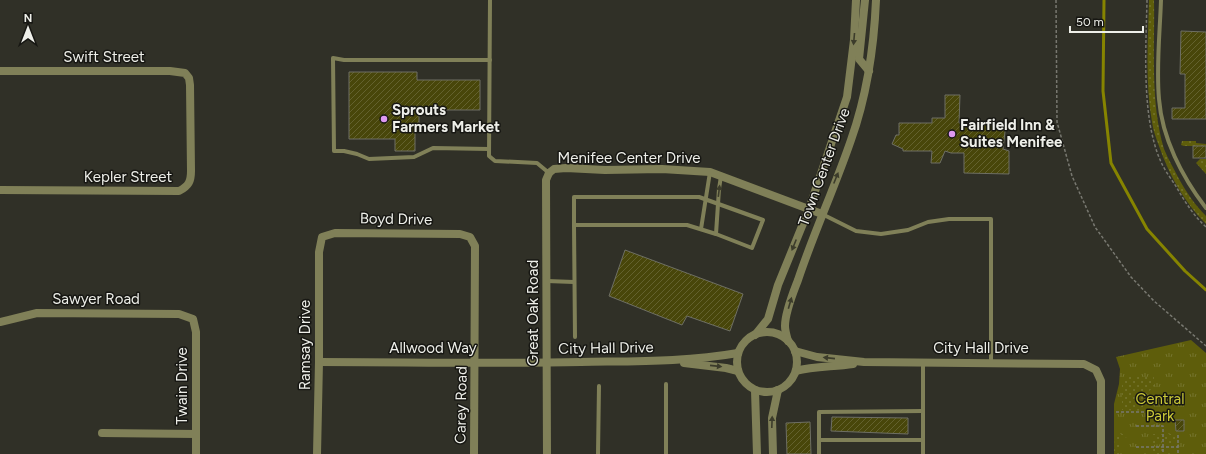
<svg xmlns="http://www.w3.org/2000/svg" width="1206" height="454" font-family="Figtree,sans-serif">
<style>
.grass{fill:url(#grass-tufts)}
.garden{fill:url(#garden-dots)}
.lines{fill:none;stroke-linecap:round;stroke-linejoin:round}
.stream{stroke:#868400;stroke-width:3}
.building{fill:url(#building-hatch);stroke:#6e6f64}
.path{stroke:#787870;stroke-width:1.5;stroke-dasharray:3 2;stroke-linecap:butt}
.service{stroke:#808058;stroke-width:4}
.minor{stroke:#808058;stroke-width:8}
.tertiary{stroke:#808058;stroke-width:8}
.oneway{fill:#3c3c2b}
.poi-dot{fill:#de98f2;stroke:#171713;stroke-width:1.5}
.labels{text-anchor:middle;stroke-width:3;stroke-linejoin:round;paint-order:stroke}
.street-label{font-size:15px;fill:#eeefe9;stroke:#171713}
.poi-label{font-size:15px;font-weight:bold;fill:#eeefe9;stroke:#171713;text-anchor:start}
.park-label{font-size:15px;fill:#ccca38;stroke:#171713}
</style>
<defs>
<pattern id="grass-tufts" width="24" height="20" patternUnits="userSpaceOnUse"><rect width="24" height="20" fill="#5e5d0b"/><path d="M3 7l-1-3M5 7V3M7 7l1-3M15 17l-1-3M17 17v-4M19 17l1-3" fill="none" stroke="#75752f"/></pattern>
<pattern id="garden-dots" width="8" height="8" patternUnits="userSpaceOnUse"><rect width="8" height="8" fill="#5e5d0b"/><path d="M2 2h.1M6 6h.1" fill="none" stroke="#75752f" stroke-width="1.8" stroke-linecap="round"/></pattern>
<pattern id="building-hatch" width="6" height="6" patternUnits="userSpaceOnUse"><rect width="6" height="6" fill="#48460a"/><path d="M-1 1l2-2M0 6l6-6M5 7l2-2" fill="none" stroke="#63612e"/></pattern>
</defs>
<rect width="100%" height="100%" fill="#303027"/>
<!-- grass -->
<polygon class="grass" points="1191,340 1206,353 1206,454 1114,454 1114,404 1119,384 1120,369 1116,357"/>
<!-- garden -->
<g class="garden">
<path d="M1149,0H1154C1155,49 1150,101 1164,149C1168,159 1174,169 1179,179C1187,193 1195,205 1206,216V224C1184,202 1169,175 1159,146C1156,138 1153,130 1152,122C1145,82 1148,40 1149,0Z"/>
<polygon points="1182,141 1196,141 1196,143 1206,144 1206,146 1184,146 1181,145"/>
<polygon points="1200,159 1206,159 1206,174 1196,163"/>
<path d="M1129,377H1154V386C1146,394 1143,399 1144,411L1122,410V382Z"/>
<polygon points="1117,434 1128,434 1128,437 1119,438 1119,454 1114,454 1115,439"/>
<polygon points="1152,434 1162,434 1162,444 1152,445"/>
<rect x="1165" y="434" width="11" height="11"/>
<rect x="1151" y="449" width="12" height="5"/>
</g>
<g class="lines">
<!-- stream -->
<polyline class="stream" points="1104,0 1103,91 1111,163 1147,229 1185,271 1206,290"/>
</g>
<!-- building -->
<g class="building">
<polygon points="1181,31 1206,32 1206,119 1172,119 1172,108 1185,108 1185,74 1180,74"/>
<polygon points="349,72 417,72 417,80 480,80 480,110 419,110 419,128 415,128 415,151 395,151 395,139 349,139"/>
<polygon points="945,95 960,95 959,123 1006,123 1003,149 1009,151 1009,174 964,173 964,153 951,153 945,151 940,163 931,163 932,151 903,151 903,149 892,144 896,135 899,135 899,123 932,123 932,118 945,118"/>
<rect x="1193" y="146" width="13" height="12"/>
<polygon points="625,250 743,294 730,331 687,316 682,325 609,296"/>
<polygon points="832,417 908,418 908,434 831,431"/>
<polygon points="1175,420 1184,420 1184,431 1176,431"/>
<polygon points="810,422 811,454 787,454 786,423"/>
</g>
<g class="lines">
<!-- path -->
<g class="path">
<polyline points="1056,0 1057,122 1072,176 1095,227 1131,277 1154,301 1206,346"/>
<path d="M1147,0C1146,48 1141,118 1161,162C1165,171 1172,180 1177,188C1185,202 1194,216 1206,227"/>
<polyline points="1116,412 1149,412"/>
<polyline points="1136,426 1163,426 1163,454"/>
<polyline points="1178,435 1178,454"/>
<polyline points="1136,447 1178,447"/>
</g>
<!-- service -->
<g class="service">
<polyline points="490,0 489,156 495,161 537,163 549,173"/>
<path d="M1161,0C1160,32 1156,66 1159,99C1162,138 1182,177 1206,208"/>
<polyline points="489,149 433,148 414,157 369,159 357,154 344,151 334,151 333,58 344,60 490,60"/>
<polyline points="822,214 856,231 881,234 908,230 928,222 949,219 991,219 991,362"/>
<polyline points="574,225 574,197 699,197 763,220 752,248 716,234 687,225 574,225 575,337"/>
<polyline points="701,229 710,172"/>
<polyline points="716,234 719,189 721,176"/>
<polyline points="547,281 574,282"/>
<polyline points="923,362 923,454"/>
<polyline points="666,384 666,454"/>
<polyline points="819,440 923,440"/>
<polyline points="598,454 599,386"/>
<polyline points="819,454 819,412 923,411"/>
</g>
<!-- minor -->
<g class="minor">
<path d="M0,71H170L185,73L189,78L190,85L191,171C191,181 189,186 179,191L0,190"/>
<polyline points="0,322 37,313 179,314 193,319 196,332 196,454"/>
<polyline points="795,351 817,357 864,362 1084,364 1096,370 1101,381 1101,454"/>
<path d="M319,362C406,362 494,364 581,362C633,361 686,362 738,353"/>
<polyline points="684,363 726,368 738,371"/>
<path d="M796,371C814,366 834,367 853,364"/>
<polyline points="102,433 196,434"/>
<polyline points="317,454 319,362 319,252 322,237 335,233 460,234 470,237 475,246 474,454"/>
<polyline points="547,454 546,180 549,173"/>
</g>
<!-- tertiary -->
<g class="tertiary">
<polyline points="865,0 859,59 869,71"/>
<polyline points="549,173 554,169 566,168 605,170 662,169 710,172 822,214"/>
<circle cx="767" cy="362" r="30"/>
<polyline points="755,335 768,319 778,285 809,209 847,97 854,40 856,0"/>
<path d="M788,341C787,337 785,331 785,326C785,312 793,293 798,280C814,232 835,187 851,140C867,95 874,47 876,0"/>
<polyline points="755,390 757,454"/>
<polyline points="773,454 772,418 778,390"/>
</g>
</g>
<!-- one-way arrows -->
<defs><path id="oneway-solid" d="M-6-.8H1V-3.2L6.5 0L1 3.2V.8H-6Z"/></defs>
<g class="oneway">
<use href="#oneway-solid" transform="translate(854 39) rotate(95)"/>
<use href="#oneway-solid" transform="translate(836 178) rotate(-68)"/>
<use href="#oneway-solid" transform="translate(719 191) rotate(-83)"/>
<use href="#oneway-solid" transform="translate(794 245) rotate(112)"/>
<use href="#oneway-solid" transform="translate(790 303) rotate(-74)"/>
<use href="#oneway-solid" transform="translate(829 358) rotate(-174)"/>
<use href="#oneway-solid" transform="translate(716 366) rotate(6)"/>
<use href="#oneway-solid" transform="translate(772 422) rotate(-88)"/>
</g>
<!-- markers -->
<g class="poi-dot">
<circle cx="384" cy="119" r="4"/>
<circle cx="952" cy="134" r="4"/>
</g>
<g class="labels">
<!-- street labels -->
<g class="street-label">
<text x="104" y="62">Swift Street</text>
<text x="629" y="163">Menifee Center Drive</text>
<text transform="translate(824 167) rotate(-70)" y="5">Town Center Drive</text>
<text x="128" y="182">Kepler Street</text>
<text transform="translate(396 219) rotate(1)" y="5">Boyd Drive</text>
<text x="96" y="304">Sawyer Road</text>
<text transform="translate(533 313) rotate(-90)" y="5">Great Oak Road</text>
<text transform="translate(305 345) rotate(-90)" y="5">Ramsay Drive</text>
<text x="433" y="353">Allwood Way</text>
<text transform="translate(606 348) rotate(-1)" y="5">City Hall Drive</text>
<text x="981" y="353">City Hall Drive</text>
<text transform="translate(182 386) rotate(-90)" y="5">Twain Drive</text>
<text transform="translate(461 405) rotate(-89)" y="5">Carey Road</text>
</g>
<!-- poi labels -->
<g class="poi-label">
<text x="392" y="115">Sprouts<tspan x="392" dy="17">Farmers Market</tspan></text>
<text x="960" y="130">Fairfield Inn &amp;<tspan x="960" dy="17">Suites Menifee</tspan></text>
</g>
<!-- park labels -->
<g class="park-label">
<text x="1160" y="404">Central<tspan x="1160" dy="17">Park</tspan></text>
</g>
</g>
<!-- north arrow -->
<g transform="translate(28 28)" stroke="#171713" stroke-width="3" paint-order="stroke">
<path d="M0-3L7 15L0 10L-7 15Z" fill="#eeefe9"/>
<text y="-6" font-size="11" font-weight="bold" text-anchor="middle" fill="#eeefe9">N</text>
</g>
<!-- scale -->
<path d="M1070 26v6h73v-6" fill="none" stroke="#eeefe9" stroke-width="2"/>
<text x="1076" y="26" font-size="12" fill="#eeefe9" stroke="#171713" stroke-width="3" paint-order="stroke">50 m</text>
</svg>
